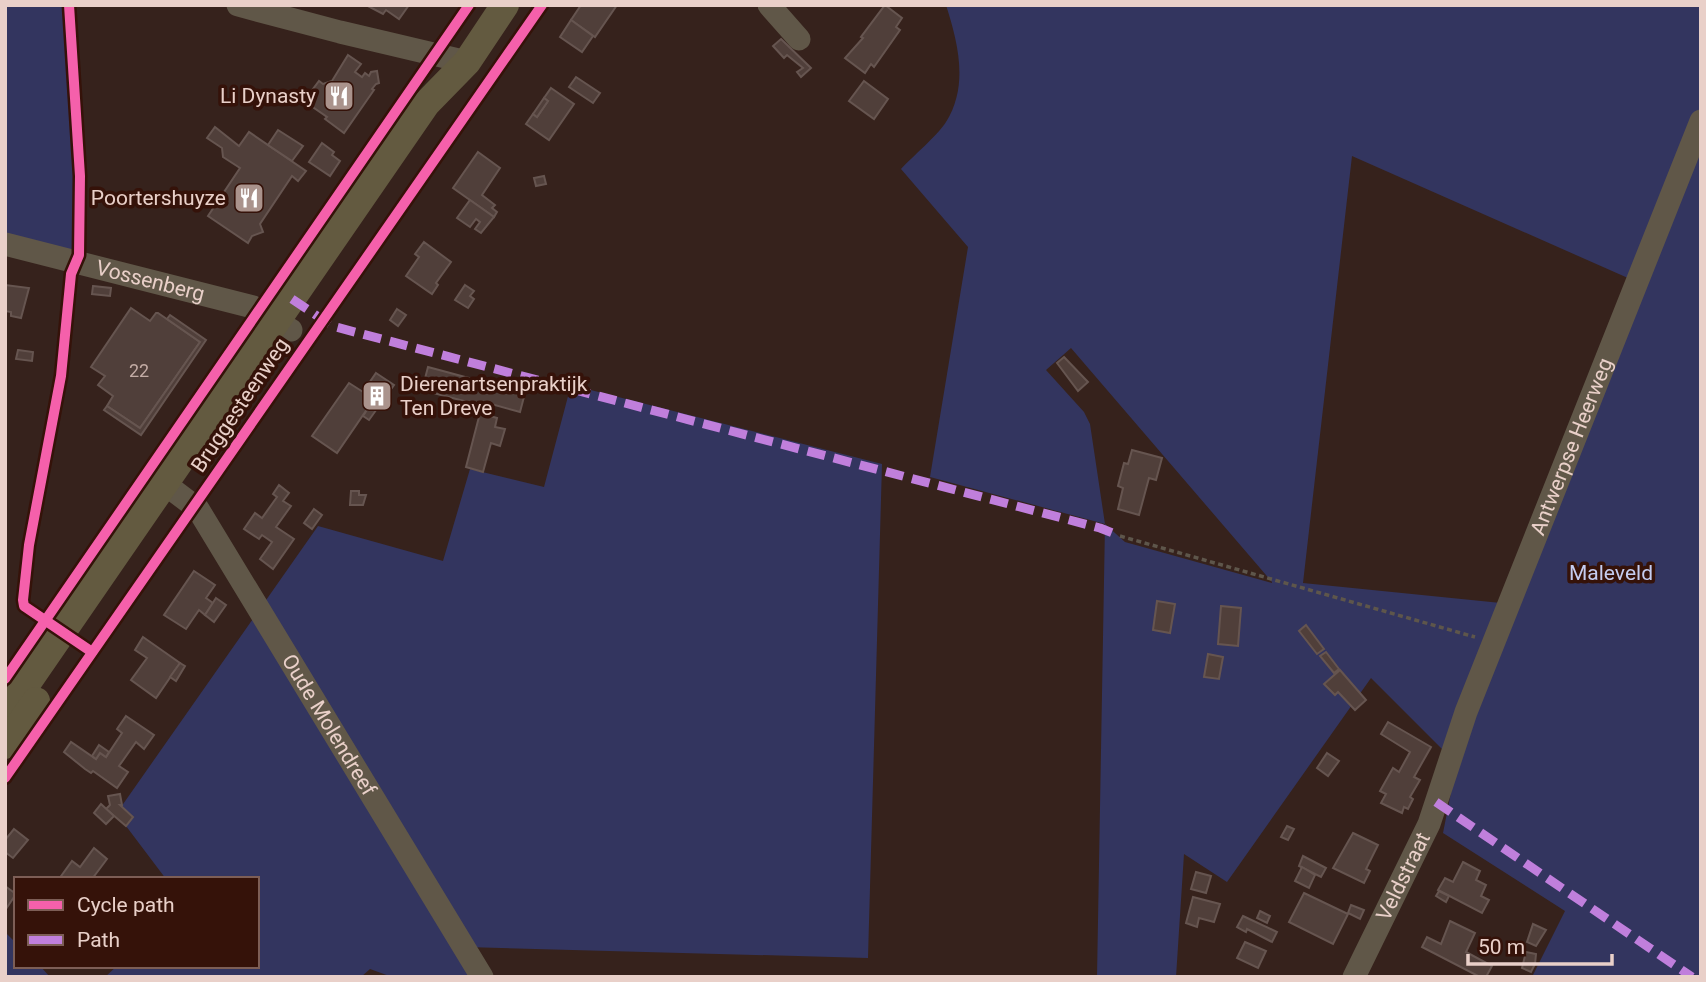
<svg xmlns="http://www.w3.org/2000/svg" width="1706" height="982" font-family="Roboto,sans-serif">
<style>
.green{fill:#33355f;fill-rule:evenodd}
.building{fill:#503f3a;stroke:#665550;stroke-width:2}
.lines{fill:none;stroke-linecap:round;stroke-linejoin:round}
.path{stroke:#5e564b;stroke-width:3.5;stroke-dasharray:5 3.5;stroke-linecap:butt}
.minor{stroke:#605748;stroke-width:23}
.major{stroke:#635a40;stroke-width:28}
.quiet{stroke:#c07fdc;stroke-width:9;stroke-dasharray:18 9;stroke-linecap:butt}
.cycleway-casing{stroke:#351209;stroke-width:15}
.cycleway{stroke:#f560ab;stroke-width:10}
.labels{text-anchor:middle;stroke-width:7;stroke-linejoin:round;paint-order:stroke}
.number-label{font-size:18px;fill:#c3aca5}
.poi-label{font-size:21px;fill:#e9d0c9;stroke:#351209;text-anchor:end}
.street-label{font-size:21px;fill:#e9d0c9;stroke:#351209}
.park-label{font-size:21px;fill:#c5cdf1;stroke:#351209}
</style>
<rect width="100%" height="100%" fill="#36221c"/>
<!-- green -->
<g class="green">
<polygon points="5,5 66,5 78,176 77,254 5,236"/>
<path d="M946,5H1701V977H1532L1565,911L1443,833L1458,757L1445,752L1371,678L1227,882L1184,854L1176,977H1097L1105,524L930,477L968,247L901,169C913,156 937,136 946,122C969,85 958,43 946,5ZM1352,156L1637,282L1501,603L1303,583ZM1071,348L1272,582V583L1125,542L1105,524L1090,424L1084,412L1046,370Z"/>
<polygon points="571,385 882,464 868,958 466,947 484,977 392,977 370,969 361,977 105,977 117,966 257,966 257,879 166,879 126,826 133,817 121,807 318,526 443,561 470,469 544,487"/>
<polygon points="5,932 16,943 16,966 40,966 50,977 5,977"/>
</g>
<!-- building -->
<g class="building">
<polygon points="366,5 409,5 399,19 386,10 383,14"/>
<polygon points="581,5 617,5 595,37 571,20"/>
<polygon points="885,5 902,18 896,27 900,30 874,67 871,64 865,73 845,58 863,38 861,37"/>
<polygon points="571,20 593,36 582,52 560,37"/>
<polygon points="781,39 811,68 801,77 797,72 803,68 787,55 784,58 773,46"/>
<polygon points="348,55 361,64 355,72 362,77 365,73 369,76 371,72 377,71 379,83 376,84 372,89 374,90 344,133 325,119 327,117 304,101 319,81 323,84 332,81"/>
<polygon points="576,77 600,93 593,103 569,87"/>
<polygon points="864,81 888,99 874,119 849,101"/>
<polygon points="551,88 574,104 549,140 526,124 533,114 537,117 548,101 544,98"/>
<polygon points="544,98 548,101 537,117 533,114"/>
<polygon points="215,127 239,146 249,132 306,171 298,181 292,176 260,224 263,232 252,236 248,243 208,216 240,168 223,157 222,148 207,138"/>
<polygon points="278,130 303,146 292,161 268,145"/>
<polygon points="322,143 334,152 332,155 340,161 330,176 309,162"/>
<polygon points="478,152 500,168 482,195 495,205 492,208 497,212 494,217 453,188"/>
<polygon points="544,176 546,184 536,186 534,178"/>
<polygon points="470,200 494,217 481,233 475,229 480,222 476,219 470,227 457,218"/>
<polygon points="424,242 451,262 436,283 438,285 432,294 406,276 419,257 415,254"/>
<polygon points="5,285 29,288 21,318 11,316 11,312 5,311"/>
<polygon points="465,285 474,291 470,296 474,299 468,308 455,300"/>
<polygon points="93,286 111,288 110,296 92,294"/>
<polygon points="131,308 150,321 156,313 158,313 200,342 140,428 107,406 113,396 98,385 105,376 91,367"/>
<polygon points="397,309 406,315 398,326 390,320"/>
<polygon points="170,315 206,340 141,435 104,410 107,406 140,428 200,342 167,319"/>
<polygon points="18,350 33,352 32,361 16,359"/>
<polygon points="1064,357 1088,382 1078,391 1057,363"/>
<polygon points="428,367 525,393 520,412 484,402 483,406 422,390"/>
<polygon points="376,373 394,385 369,420 363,416 374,399 363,392"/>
<polygon points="349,383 374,399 337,453 312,436"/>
<polygon points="480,413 497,418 495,427 505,429 500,446 491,443 483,472 466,467"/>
<polygon points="1132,450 1162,458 1156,480 1149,478 1139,515 1118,509 1123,488 1118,486 1124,463 1128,464"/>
<polygon points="279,485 289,493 283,501 291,506 276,527 294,539 273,569 260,559 272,542 262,535 259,539 244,529 255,513 262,518 277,497 273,494"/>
<polygon points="351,491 359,491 359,495 366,495 363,505 350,505"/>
<polygon points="314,509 322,515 312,529 304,523"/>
<polygon points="194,571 215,585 206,598 213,603 205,615 199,610 186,629 164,615"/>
<polygon points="216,598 226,605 214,622 205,615"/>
<polygon points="1157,601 1175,604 1170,633 1153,630"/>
<polygon points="1221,606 1241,608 1238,646 1218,644"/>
<polygon points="1306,625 1324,649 1317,654 1299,631"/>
<polygon points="143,637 180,663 156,698 131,680 147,658 135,650"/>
<polygon points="1326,652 1339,669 1334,673 1320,656"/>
<polygon points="1208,654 1223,657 1219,679 1204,677"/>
<polygon points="180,663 185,666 176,681 170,677"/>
<polygon points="1340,670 1366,700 1355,710 1338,692 1335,695 1324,684"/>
<polygon points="126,716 154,735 144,749 136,742 119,766 128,772 117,788 93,771 91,773 85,769 64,752 71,742 96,759 100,753 106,757 122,733 117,729"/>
<polygon points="1388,722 1431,747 1414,777 1420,780 1410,797 1413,799 1408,809 1404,807 1402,813 1381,803 1386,794 1380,791 1393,768 1399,772 1410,752 1381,734"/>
<polygon points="99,745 109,752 106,757 100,753 96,759 92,756"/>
<polygon points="1327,753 1339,761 1328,776 1317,768"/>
<polygon points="120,794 122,805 120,805 133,817 126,826 106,809 110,805 108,796"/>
<polygon points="101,804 114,816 106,824 94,813"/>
<polygon points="1287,826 1294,829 1288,840 1281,837"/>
<polygon points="14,829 28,840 13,858 5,852 5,840"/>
<polygon points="1353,833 1378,845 1366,869 1370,871 1364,883 1333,868"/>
<polygon points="94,848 107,859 92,879 59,879 72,861 80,867"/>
<polygon points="1303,856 1326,868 1321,877 1299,866"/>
<polygon points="1463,862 1480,871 1476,880 1486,885 1481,896 1489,900 1482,913 1438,890 1445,878 1453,882"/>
<polygon points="1302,867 1315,875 1309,888 1295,881"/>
<polygon points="1196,872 1211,876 1206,893 1191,889"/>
<polygon points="5,886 16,894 6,909 5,908"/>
<polygon points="1439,891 1449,896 1446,902 1436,896"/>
<polygon points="1304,893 1348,914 1333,944 1289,922"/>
<polygon points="1193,897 1220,904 1214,922 1199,918 1197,927 1186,923"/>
<polygon points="1351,905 1364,910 1360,919 1348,913"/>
<polygon points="1260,911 1270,916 1267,923 1257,918"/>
<polygon points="1243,916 1277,932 1272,942 1247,929 1246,932 1237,927"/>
<polygon points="1450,921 1475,933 1466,952 1492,966 1486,977 1480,977 1422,947 1427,937 1441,944"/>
<polygon points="1533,924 1546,930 1536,946 1527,942"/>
<polygon points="1245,942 1266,951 1258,968 1237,958"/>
<polygon points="1526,952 1536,954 1535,964 1531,972 1522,968"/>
</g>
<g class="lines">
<!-- path -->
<polyline class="path" points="1120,536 1475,637"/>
<!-- minor -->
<g class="minor">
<polyline points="238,5 340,32 467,62"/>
<polyline points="769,5 799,39"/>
<path id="s1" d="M5,244L253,307L291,330"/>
<path id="s2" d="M165,484L198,509L482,977"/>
<path id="s3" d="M1354,977L1429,824L1466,712L1701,121"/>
</g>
<!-- major -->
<g class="major">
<polyline points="5,715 426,104 467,62 505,5"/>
<polyline points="5,745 36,701"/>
</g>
<!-- quiet -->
<g class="quiet">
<polyline points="292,299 332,326 1100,528 1120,536"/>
<polyline points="1436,802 1692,977"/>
</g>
<!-- cycleway casing -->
<g class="cycleway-casing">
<g id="cycleway">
<polyline points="69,5 80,176 79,255 71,274 61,376 29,545 23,600 24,606 92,652"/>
<polyline points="5,679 469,5"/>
<polyline points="5,778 542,5"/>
</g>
</g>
<!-- cycleway -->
<use href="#cycleway" class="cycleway"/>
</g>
<!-- icons -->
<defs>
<g id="restaurant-square" transform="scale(1.575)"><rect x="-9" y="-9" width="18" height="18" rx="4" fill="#aa938c" stroke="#351209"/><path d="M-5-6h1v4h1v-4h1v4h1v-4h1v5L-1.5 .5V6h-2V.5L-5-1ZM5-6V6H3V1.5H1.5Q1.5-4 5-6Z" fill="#fff"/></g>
<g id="building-square" transform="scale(1.575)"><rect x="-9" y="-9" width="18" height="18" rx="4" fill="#aa938c" stroke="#351209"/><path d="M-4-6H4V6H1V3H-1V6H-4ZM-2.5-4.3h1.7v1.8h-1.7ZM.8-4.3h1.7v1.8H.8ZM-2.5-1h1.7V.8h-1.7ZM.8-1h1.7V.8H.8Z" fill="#fff"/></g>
</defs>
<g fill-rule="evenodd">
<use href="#restaurant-square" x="339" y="96"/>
<use href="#restaurant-square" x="249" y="198"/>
<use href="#building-square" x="377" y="396"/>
</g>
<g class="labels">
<!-- number labels -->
<g class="number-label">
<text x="139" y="377">22</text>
</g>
<!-- poi labels -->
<g class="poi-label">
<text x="316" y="103">Li Dynasty</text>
<text x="226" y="205">Poortershuyze</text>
<text x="400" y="391" text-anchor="start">Dierenartsenpraktijk<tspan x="400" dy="24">Ten Dreve</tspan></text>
</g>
<!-- street labels -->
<g class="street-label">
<text dy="7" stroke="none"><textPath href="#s1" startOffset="150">Vossenberg</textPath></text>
<text transform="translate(240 405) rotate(-56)" y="7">Bruggesteenweg</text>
<text dy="7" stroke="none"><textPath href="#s3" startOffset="574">Antwerpse Heerweg</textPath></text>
<text dy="7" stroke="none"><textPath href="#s2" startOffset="294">Oude Molendreef</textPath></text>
<text dy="7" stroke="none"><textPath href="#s3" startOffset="112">Veldstraat</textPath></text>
</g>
<!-- park labels -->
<g class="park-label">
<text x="1611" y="580">Maleveld</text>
</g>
</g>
<!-- border -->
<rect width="1706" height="982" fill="none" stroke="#e9d0c9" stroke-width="14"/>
<!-- legend -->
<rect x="14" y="877" width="245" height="91" fill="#351209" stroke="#7d5e56" stroke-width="2"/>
<rect x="28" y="900" width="35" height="10" fill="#f560ab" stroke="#7d5e56" stroke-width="2"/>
<text x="77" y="912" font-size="21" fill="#e9d0c9">Cycle path</text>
<rect x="28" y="935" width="35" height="10" fill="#c07fdc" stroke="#7d5e56" stroke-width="2"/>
<text x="77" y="947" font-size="21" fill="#e9d0c9">Path</text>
<!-- scale -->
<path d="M1468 954v10h144v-10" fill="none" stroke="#e9d0c9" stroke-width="3.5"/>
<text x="1478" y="954" font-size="21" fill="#e9d0c9" stroke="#351209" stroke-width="5" paint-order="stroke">50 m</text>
</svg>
